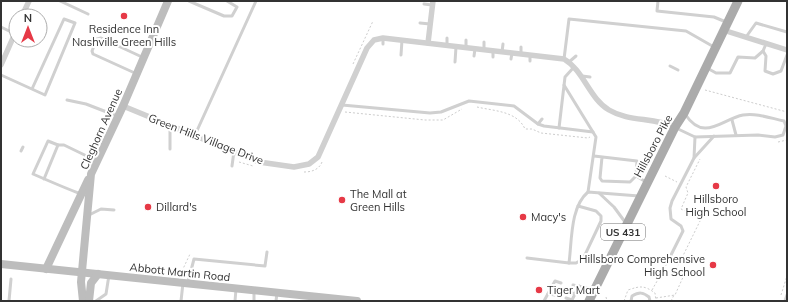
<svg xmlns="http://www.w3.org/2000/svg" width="788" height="302" font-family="Mulish,sans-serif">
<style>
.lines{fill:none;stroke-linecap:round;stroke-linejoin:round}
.path{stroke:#cdcdcd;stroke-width:1;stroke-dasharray:2 2;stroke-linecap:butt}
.lane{stroke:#d0d0d0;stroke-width:3}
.street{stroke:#d0d0d0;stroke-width:5.5}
.secondary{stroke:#bdbdbd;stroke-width:8}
.primary{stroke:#ababab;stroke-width:9}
.poi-dot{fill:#e63946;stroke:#fff;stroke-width:1.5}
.labels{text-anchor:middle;stroke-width:4;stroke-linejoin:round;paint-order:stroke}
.shield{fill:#fff;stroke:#707070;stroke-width:1}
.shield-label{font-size:10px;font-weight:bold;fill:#333}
.poi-label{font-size:11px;fill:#333;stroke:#fff;text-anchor:start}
.street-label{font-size:11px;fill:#333;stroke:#fff}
</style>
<rect width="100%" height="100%" fill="#fff"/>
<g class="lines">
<!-- path -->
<g class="path">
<polyline points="353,64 373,21"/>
<polyline points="705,90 787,112"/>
<path d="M477,107C494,111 517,111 525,129H532L541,133L588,138L590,137"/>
<polyline points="345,112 425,120 443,120 462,109"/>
<polyline points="778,142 787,140"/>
<polyline points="239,162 253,166"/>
<path d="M304,172C311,172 319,170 322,162"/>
<polyline points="665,176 677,182"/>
<polyline points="182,271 190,254"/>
<polyline points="652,290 669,260"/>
<polyline points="781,295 787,276"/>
<polyline points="606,297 607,301"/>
<polyline points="656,298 675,295 684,275 676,270 701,219 681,209 688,193 686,187 700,159"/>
<path d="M624,301L628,290C640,286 644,285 655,293L656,301"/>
<polyline points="671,301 674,295"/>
</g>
<!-- lane -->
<g class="lane">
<polyline points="60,1 88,14"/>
<polyline points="189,1 224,16 232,16 237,7 227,1"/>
<polyline points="658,1 657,11 714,17 726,22"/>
<polyline points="424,4 432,5"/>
<polyline points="420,23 430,24"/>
<polyline points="1,27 15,34"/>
<polyline points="746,37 756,23 787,32"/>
<polyline points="383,44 383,38"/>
<polyline points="447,45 447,38"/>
<polyline points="466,48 466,40"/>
<polyline points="484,50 484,42"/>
<polyline points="763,51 766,56 765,71 773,74 781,71 787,55"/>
<polyline points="502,52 503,44"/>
<polyline points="521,54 521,47"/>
<polyline points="401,55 402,40"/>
<polyline points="474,56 475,49"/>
<polyline points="493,57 493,51"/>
<polyline points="511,59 512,53"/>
<polyline points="564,59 569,19 686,31 714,47"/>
<polyline points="530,61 530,55"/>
<polyline points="455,62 456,47"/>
<polyline points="569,62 576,56"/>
<polyline points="670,66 678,70"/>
<polyline points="707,68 716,73 730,73 738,57 755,58 763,51 766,44"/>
<polyline points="137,74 93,54 92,51 97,39 101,38 142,57"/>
<polyline points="1,75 45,95 75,23 64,19 32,89"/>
<polyline points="582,76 590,77"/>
<polyline points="564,85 596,137 588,192"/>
<polyline points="67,100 86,104 117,116"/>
<polyline points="342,105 430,113 441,112 469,101 514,106 538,124 542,119"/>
<path d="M685,114C704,143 722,119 743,115C757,113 770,118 784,121L786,126L783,135L775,137L758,135L695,137"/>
<polyline points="732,120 736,135"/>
<polyline points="538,124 544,126 593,132"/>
<polyline points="170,125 170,149"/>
<polyline points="559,128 565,77 574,67"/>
<polyline points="195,135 256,1"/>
<polyline points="58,145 64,145 97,161"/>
<polyline points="21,151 23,147"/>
<polyline points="594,156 637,161 636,176 630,182 602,181 600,178 602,157"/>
<polyline points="694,158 714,136"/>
<polyline points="232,166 234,151"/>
<polyline points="636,176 646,182"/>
<path d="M44,179L58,145L48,141L33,174C49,181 65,188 81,194"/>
<polyline points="599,193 614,207 625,222"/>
<polyline points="89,215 101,209 114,210"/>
<polyline points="671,255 683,231 681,226 671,219 670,208 672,201 694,158 695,137 676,128"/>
<path d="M527,258L569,263C572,241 570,207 588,192L639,196"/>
<polyline points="569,263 576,263 583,259 601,221 601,216 596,211 578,206"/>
<polyline points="188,282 194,259 265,266 267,252"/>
<polyline points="573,285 593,289"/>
<polyline points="569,292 575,294 579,286"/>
<polyline points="548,294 555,295"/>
<polyline points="566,298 572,300 575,294"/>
<polyline points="9,301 11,279"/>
<polyline points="96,301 106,294 109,275"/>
<polyline points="181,301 183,283"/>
<polyline points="235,301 236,289"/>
<polyline points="254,301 254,290"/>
<polyline points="276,301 277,293"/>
<polyline points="544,301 555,281 561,283"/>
<path d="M631,301L632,296C639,292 643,292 649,297L650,301"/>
<polyline points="785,301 787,295"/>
</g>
<!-- street -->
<g class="street">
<polyline points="22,16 29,1"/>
<polyline points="723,30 787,50"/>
<polyline points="428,43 433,1"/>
<polyline points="1,65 16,31"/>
<path d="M123,106L259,162L294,167L309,164L318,157L367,48L374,40L383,38L564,59C584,71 589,98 609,110C629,122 653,117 675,127"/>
</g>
<!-- secondary -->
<g class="secondary">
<polyline points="1,264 357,301"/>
<polyline points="46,269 88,180"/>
<polyline points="83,301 81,282 91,174 123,106 168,1"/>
<polyline points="89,301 91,283 98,274"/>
</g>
<!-- primary -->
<polyline class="primary" points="589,301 675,127 684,113 738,1"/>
</g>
<!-- markers -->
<g class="poi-dot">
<circle cx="124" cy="16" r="4"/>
<circle cx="716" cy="186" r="4"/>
<circle cx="342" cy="200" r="4"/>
<circle cx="148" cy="207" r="4"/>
<circle cx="523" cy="217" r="4"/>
<circle cx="713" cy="265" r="4"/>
<circle cx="539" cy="290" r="4"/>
</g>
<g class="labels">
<!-- shield labels -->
<rect class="shield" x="601" y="224" width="44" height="16" rx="3"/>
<g class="shield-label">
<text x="623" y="236">US 431</text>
</g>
<!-- poi labels -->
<g class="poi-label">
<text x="124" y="33" text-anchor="middle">Residence Inn<tspan x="124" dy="13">Nashville Green Hills</tspan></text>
<text x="350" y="198">The Mall at<tspan x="350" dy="13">Green Hills</tspan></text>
<text x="716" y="203" text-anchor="middle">Hillsboro<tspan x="716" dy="13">High School</tspan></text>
<text x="156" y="211">Dillard's</text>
<text x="531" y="221">Macy's</text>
<text x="705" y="263" text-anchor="end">Hillsboro Comprehensive<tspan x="705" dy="13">High School</tspan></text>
<text x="547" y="294">Tiger Mart</text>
</g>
<!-- street labels -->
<g class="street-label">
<text transform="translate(101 129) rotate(-66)" y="4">Cleghorn Avenue</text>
<text transform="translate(206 139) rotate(21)" y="4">Green Hills Village Drive</text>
<text transform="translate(653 146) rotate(-62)" y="4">Hillsboro Pike</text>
<text transform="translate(180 272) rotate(6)" y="4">Abbott Martin Road</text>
</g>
</g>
<!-- border -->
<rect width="788" height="302" fill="none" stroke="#333333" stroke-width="4"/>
<!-- north arrow -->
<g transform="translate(28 28)"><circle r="19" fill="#ffffff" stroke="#adadad"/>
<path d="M0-3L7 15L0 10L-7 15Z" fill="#e63946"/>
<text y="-6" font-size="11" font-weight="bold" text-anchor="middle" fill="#333333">N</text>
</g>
</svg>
